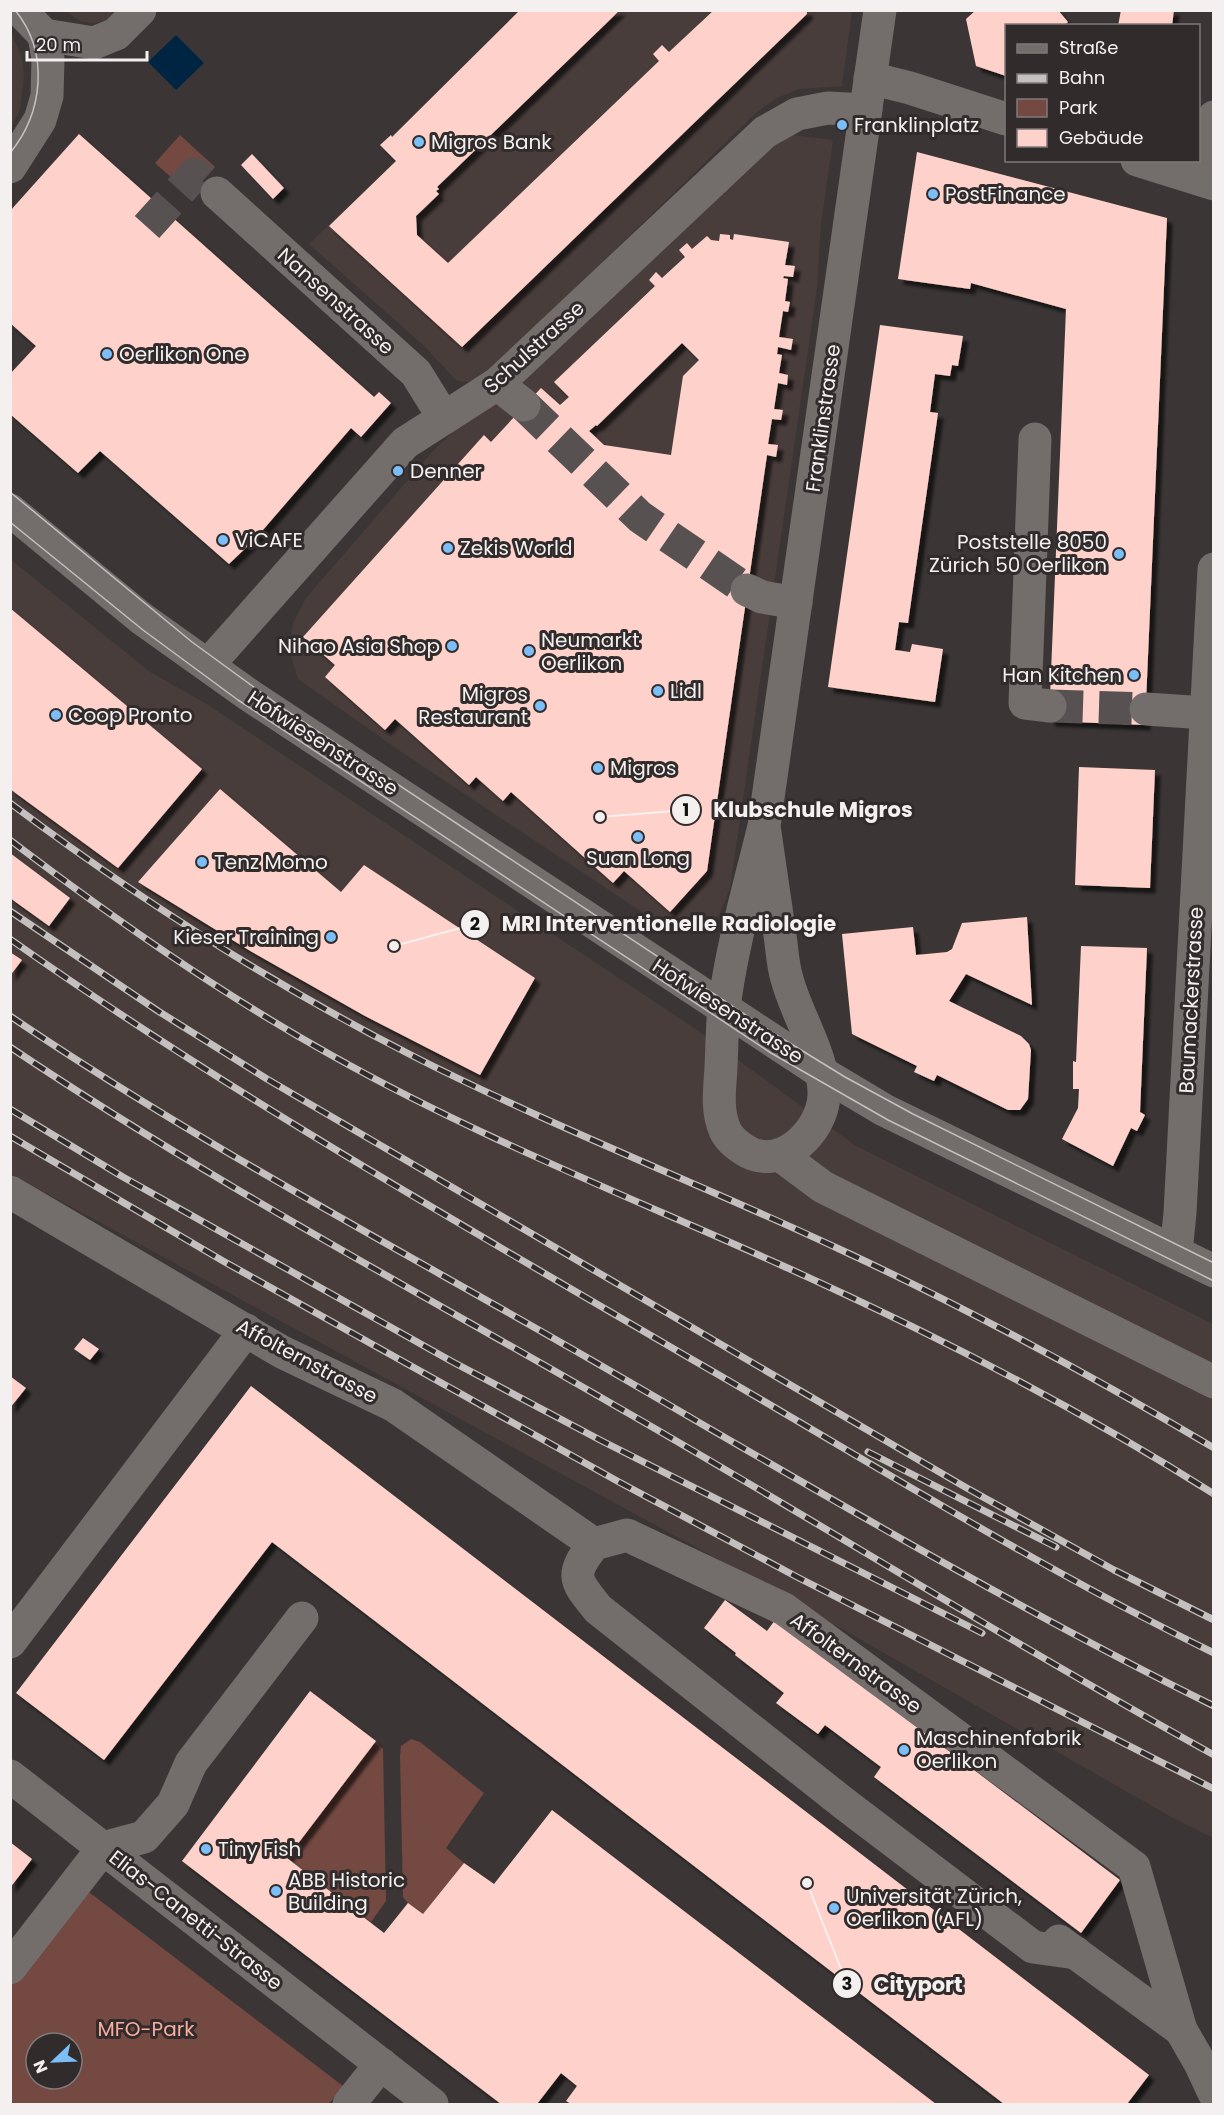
<svg xmlns="http://www.w3.org/2000/svg" width="1224" height="2115" font-family="Poppins,sans-serif">
<style>
.built{fill:#493d3b}
.green{fill:#734942;fill-rule:evenodd}
.water{fill:#002543}
.building{fill:#fed2ca;fill-rule:evenodd;filter:url(#shadow)}
.lines{fill:none;stroke-linecap:round;stroke-linejoin:round}
.minor-tunnel{stroke:#575251;stroke-width:33;stroke-dasharray:33 16;stroke-linecap:butt}
.minor{stroke:#736d6c;stroke-width:33}
.tram{stroke:#c4c0bf;stroke-width:1.5}
.rail-casing{stroke:#c4c0bf;stroke-width:7}
.rail{stroke:#312c2b;stroke-width:4.5;stroke-dasharray:14;stroke-linecap:butt}
.poi-dot{fill:#7bbef8;stroke:#312c2b;stroke-width:2}
.labels{text-anchor:middle;stroke-width:6;stroke-linejoin:round;paint-order:stroke}
.poi-label{font-size:20px;fill:#f3f0ef;stroke:#312c2b;text-anchor:start}
.street-label{font-size:20px;fill:#f3f0ef;stroke:#312c2b}
.park-label{font-size:20px;fill:#faac9f;stroke:#312c2b}
.leader{fill:none;stroke:#f3f0ef;stroke-width:2}
.callout-dot{fill:#f3f0ef;stroke:#312c2b;stroke-width:2}
.mark-label{font-size:18px;text-anchor:middle;font-weight:bold;fill:#111}
.callout-label{font-size:21px;text-anchor:middle;font-weight:bold;fill:#f3f0ef;stroke:#312c2b;stroke-width:6;stroke-linejoin:round;paint-order:stroke}
</style>
<defs>
<filter id="shadow"><feDropShadow dx="5.5" dy="5.5" stdDeviation="1.5" flood-color="#0009"/></filter>
</defs>
<rect width="100%" height="100%" fill="#3b3635"/>
<!-- built -->
<g class="built">
<polygon points="65,11 122,11 110,19 96,23 82,22"/>
<polygon points="520,11 852,11 842,86 799,89 777,98 758,111 499,362 478,379 469,382 457,381 422,344 309,244 396,161 380,145 391,135 392,136"/>
<polygon points="10,30 22,58 24,76 20,109 11,128"/>
<polygon points="793,135 833,140 821,223 817,288 730,888 720,913 713,921 702,927 680,932 669,930 400,751 298,679 291,656 291,638 293,623 306,598 434,450 753,153 776,141"/>
<polygon points="10,559 150,672 205,703 697,1030 856,1146 1213,1324 1213,1838 1175,1819 758,1581 11,1174"/>
</g>
<!-- green -->
<g class="green">
<polygon points="180,135 215,167 190,194 155,163"/>
<polygon points="411,1739 420,1742 484,1793 446,1848 464,1863 423,1914 408,1903 403,1897 400,1756 401,1746"/>
<polygon points="376,1741 383,1749 386,1901 371,1922 287,1858"/>
<path d="M81,1886L343,2086L329,2104H11L10,1978ZM36,2043H72V2079H36Z"/>
</g>
<!-- water -->
<polygon class="water" points="176,35 204,63 176,90 148,62"/>
<!-- building -->
<g class="building">
<polygon points="520,10 620,10 437,187 439,189 436,191 439,194 416,216 417,235 448,263 659,61 653,54 662,45 669,52 714,10 807,10 807,14 462,347 329,226 396,161 380,145 391,135 392,137"/>
<polygon points="976,10 1058,10 1068,22 1064,26 1006,26 1006,76 976,66 966,19"/>
<polygon points="1121,10 1174,10 1172,26 1118,26"/>
<polygon points="79,134 374,397 379,392 391,403 361,437 351,428 256,538 229,564 100,451 78,473 10,414 10,374 36,346 10,323 10,211"/>
<polygon points="917,152 1167,218 1145,725 1049,721 1066,309 971,283 970,289 898,279"/>
<polygon points="252,154 284,188 273,199 241,165"/>
<path d="M720,234L730,235V239L733,240L734,234L789,242L785,265L795,266L793,277L784,276L783,278L788,279L785,301L790,302L788,312L783,311L779,337L793,339L791,350L778,347L777,354L782,355L779,373L788,375L787,385L778,383L774,409L783,410L781,420L772,419L768,444L778,445L776,457L767,455L707,871L670,912L624,871L613,883L511,792L503,801L476,777L469,785L395,719L385,730L325,677L335,665L303,637L484,435L491,442L541,388L560,405L569,397L554,382L655,286L649,280L656,272L662,278L685,257L679,250L687,243L692,249L707,236L711,240L719,241ZM682,343L699,360L683,376L671,455L604,445L589,431L596,425L597,426Z"/>
<polygon points="880,325 963,336 958,366 952,365 950,376 935,374 930,412 938,413 908,623 899,622 895,650 910,652 912,644 943,649 935,702 828,687"/>
<polygon points="10,608 202,769 118,868 10,789"/>
<polygon points="1079,767 1155,770 1150,888 1075,885"/>
<polygon points="220,789 341,892 364,865 535,978 480,1075 365,1016 252,952 138,882"/>
<polygon points="10,853 70,898 49,926 10,898"/>
<polygon points="1027,917 1032,1005 966,974 949,1001 1021,1036 1029,1044 1031,1050 1028,1099 1020,1110 1008,1110 937,1075 934,1081 914,1072 917,1066 852,1034 842,934 913,927 916,955 947,952 952,949 962,923"/>
<polygon points="1081,946 1147,948 1140,1112 1145,1115 1137,1131 1131,1128 1113,1166 1062,1139 1078,1108 1079,1089 1073,1089 1073,1061 1076,1062"/>
<polygon points="10,952 22,960 10,976"/>
<polygon points="83,1338 99,1349 90,1360 74,1349"/>
<polygon points="10,1376 26,1388 10,1408"/>
<polygon points="251,1386 1149,2075 1127,2104 1004,2104 272,1542 104,1760 16,1693"/>
<polygon points="725,1600 767,1631 775,1620 1120,1880 1081,1933 874,1777 881,1767 825,1725 818,1734 776,1703 784,1693 735,1655 736,1653 704,1628"/>
<polygon points="310,1691 376,1741 287,1858 384,1933 408,1903 423,1914 464,1863 494,1884 552,1810 936,2104 571,2104 566,2101 577,2086 561,2073 537,2104 501,2104 182,1861"/>
<polygon points="10,1842 32,1859 10,1888"/>
</g>
<g class="lines">
<!-- minor-tunnel -->
<g class="minor-tunnel">
<polyline points="147,227 195,174 217,193"/>
<polyline points="524,405 640,517 747,590"/>
<polyline points="1050,706 1146,709"/>
</g>
<!-- minor -->
<g class="minor">
<polyline points="20,10 44,35"/>
<polyline points="44,35 94,43 116,34 140,10"/>
<polyline points="870,78 910,88 1006,119"/>
<polyline points="1214,117 1214,162"/>
<polyline points="1137,160 1214,184"/>
<polyline points="10,167 40,120 47,96 48,59 44,35"/>
<polyline points="217,193 416,373 444,418"/>
<polyline points="497,384 524,405"/>
<polyline points="1035,439 1025,703 1050,706"/>
<polyline points="10,510 141,618 249,695 822,1073 884,1110 1214,1271"/>
<polyline points="747,590 762,597 796,603"/>
<polyline points="208,665 405,443 497,384 765,132 797,114 828,108 866,110"/>
<polyline points="1146,709 1206,713"/>
<path d="M764,826C769,861 774,895 779,929C782,945 782,963 787,979C796,1014 825,1058 824,1095C823,1132 779,1174 743,1149C736,1144 728,1138 725,1130C716,1110 720,1087 721,1067C722,1047 722,1027 724,1008C731,949 750,884 764,826L880,10"/>
<polyline points="780,1155 823,1187 1214,1382"/>
<polyline points="10,1192 282,1352 393,1405 594,1544"/>
<polyline points="1176,1252 1180,1213 1214,569"/>
<polyline points="10,1642 246,1330"/>
<polyline points="10,1776 432,2104"/>
<polyline points="1059,1941 1181,2030"/>
<path d="M1076,1953L1033,1947L846,1805L598,1609C575,1580 569,1576 594,1544L627,1535L784,1609L1134,1867L1181,2030L1200,2063L1214,2093"/>
<polyline points="10,1968 103,1848 144,1837 173,1804 191,1763 302,1618"/>
<polyline points="349,2104 381,2064"/>
</g>
<!-- tram -->
<g class="tram">
<path d="M10,153C43,113 50,53 15,10"/>
<polyline points="10,492 192,642 284,709 770,1031 845,1077 913,1114 1214,1263"/>
<polyline points="10,522 143,630 238,700 771,1053 888,1120 1214,1281"/>
</g>
<!-- rail casing -->
<g class="rail-casing">
<g id="rail">
<path d="M10,803C137,898 270,983 411,1055C550,1126 696,1182 837,1248C967,1308 1091,1375 1214,1448"/>
<path d="M10,840C113,918 218,992 331,1055C475,1136 630,1197 781,1265C928,1331 1078,1408 1214,1494"/>
<polyline points="10,911 158,1011 267,1079 965,1487 1114,1570 1214,1620"/>
<path d="M10,939C229,1093 462,1225 693,1360C865,1459 1035,1566 1214,1653"/>
<path d="M10,1016C192,1139 384,1241 574,1350C786,1472 995,1598 1214,1706"/>
<path d="M10,1047C205,1178 411,1288 614,1405C815,1520 1011,1643 1214,1755"/>
<polyline points="10,1109 123,1177 451,1361 602,1441 982,1633"/>
<polyline points="10,1136 223,1261 619,1482 797,1577 1214,1789"/>
<polyline points="868,1452 1056,1547"/>
</g>
</g>
<!-- rail -->
<use href="#rail" class="rail"/>
</g>
<!-- markers -->
<g class="poi-dot">
<circle cx="842" cy="125" r="6"/>
<circle cx="419" cy="142" r="6"/>
<circle cx="933" cy="194" r="6"/>
<circle cx="107" cy="354" r="6"/>
<circle cx="398" cy="471" r="6"/>
<circle cx="223" cy="540" r="6"/>
<circle cx="448" cy="548" r="6"/>
<circle cx="1119" cy="554" r="6"/>
<circle cx="452" cy="646" r="6"/>
<circle cx="529" cy="651" r="6"/>
<circle cx="1134" cy="675" r="6"/>
<circle cx="658" cy="691" r="6"/>
<circle cx="540" cy="706" r="6"/>
<circle cx="56" cy="715" r="6"/>
<circle cx="598" cy="768" r="6"/>
<circle cx="638" cy="837" r="6"/>
<circle cx="202" cy="862" r="6"/>
<circle cx="331" cy="937" r="6"/>
<circle cx="904" cy="1750" r="6"/>
<circle cx="206" cy="1849" r="6"/>
<circle cx="276" cy="1891" r="6"/>
<circle cx="834" cy="1908" r="6"/>
</g>
<g class="labels">
<!-- poi labels -->
<g class="poi-label">
<text x="854" y="132">Franklinplatz</text>
<text x="431" y="149">Migros Bank</text>
<text x="945" y="201">PostFinance</text>
<text x="119" y="361">Oerlikon One</text>
<text x="410" y="478">Denner</text>
<text x="235" y="547">ViCAFE</text>
<text x="1107" y="549" text-anchor="end">Poststelle 8050<tspan x="1107" dy="23">Zürich 50 Oerlikon</tspan></text>
<text x="460" y="555">Zekis World</text>
<text x="541" y="647">Neumarkt<tspan x="541" dy="23">Oerlikon</tspan></text>
<text x="440" y="653" text-anchor="end">Nihao Asia Shop</text>
<text x="1122" y="682" text-anchor="end">Han Kitchen</text>
<text x="670" y="698">Lidl</text>
<text x="528" y="701" text-anchor="end">Migros<tspan x="528" dy="23">Restaurant</tspan></text>
<text x="68" y="722">Coop Pronto</text>
<text x="610" y="775">Migros</text>
<text x="638" y="865" text-anchor="middle">Suan Long</text>
<text x="214" y="869">Tenz Momo</text>
<text x="319" y="944" text-anchor="end">Kieser Training</text>
<text x="916" y="1745">Maschinenfabrik<tspan x="916" dy="23">Oerlikon</tspan></text>
<text x="218" y="1856">Tiny Fish</text>
<text x="288" y="1887">ABB Historic<tspan x="288" dy="23">Building</tspan></text>
<text x="846" y="1903">Universität Zürich,<tspan x="846" dy="23">Oerlikon (AFL)</tspan></text>
</g>
<!-- street labels -->
<g class="street-label">
<text transform="translate(336 301) rotate(42)" y="7">Nansenstrasse</text>
<text transform="translate(534 347) rotate(-42)" y="7">Schulstrasse</text>
<text transform="translate(823 418) rotate(-82)" y="7">Franklinstrasse</text>
<text transform="translate(323 743) rotate(33)" y="7">Hofwiesenstrasse</text>
<text transform="translate(1191 1000) rotate(-87)" y="7">Baumackerstrasse</text>
<text transform="translate(728 1011) rotate(33)" y="7">Hofwiesenstrasse</text>
<text transform="translate(307 1361) rotate(28)" y="7">Affolternstrasse</text>
<text transform="translate(856 1663) rotate(36)" y="7">Affolternstrasse</text>
<text transform="translate(196 1920) rotate(38)" y="7">Elias-Canetti-Strasse</text>
</g>
<!-- park labels -->
<g class="park-label">
<text x="146" y="2036">MFO-Park</text>
</g>
</g>
<!-- callouts -->
<path class="leader" d="M600 817L686 810M394 946L475 924M807 1883L847 1984"/>
<g class="callout-dot">
<circle cx="600" cy="817" r="6"/>
<circle cx="394" cy="946" r="6"/>
<circle cx="807" cy="1883" r="6"/>
<circle cx="686" cy="810" r="15"/>
<circle cx="475" cy="924" r="15"/>
<circle cx="847" cy="1984" r="15"/>
</g>
<g class="mark-label">
<text x="686" y="816">1</text>
<text x="475" y="930">2</text>
<text x="847" y="1990">3</text>
</g>
<g class="callout-label">
<text x="813" y="817">Klubschule Migros</text>
<text x="669" y="931">MRI Interventionelle Radiologie</text>
<text x="918" y="1992">Cityport</text>
</g>
<!-- border -->
<rect width="1224" height="2115" fill="none" stroke="#f3f0ef" stroke-width="24"/>
<!-- legend -->
<rect x="1005" y="24" width="195" height="138" fill="#312c2b" stroke="#7f7a79" stroke-width="1.5"/>
<rect x="1017" y="44" width="30" height="9" fill="#736d6c" stroke="#7f7a79" stroke-width="1.5"/>
<text x="1059" y="54" font-size="18" fill="#f3f0ef">Straße</text>
<rect x="1017" y="74" width="30" height="9" fill="#c4c0bf" stroke="#7f7a79" stroke-width="1.5"/>
<text x="1059" y="84" font-size="18" fill="#f3f0ef">Bahn</text>
<rect x="1017" y="99" width="30" height="18" fill="#734942" stroke="#7f7a79" stroke-width="1.5"/>
<text x="1059" y="114" font-size="18" fill="#f3f0ef">Park</text>
<rect x="1017" y="129" width="30" height="18" fill="#fed2ca" stroke="#7f7a79" stroke-width="1.5"/>
<text x="1059" y="144" font-size="18" fill="#f3f0ef">Gebäude</text>
<!-- north arrow -->
<g transform="translate(54 2061) rotate(247)"><circle r="28" fill="#312c2b" stroke="#7f7a79" stroke-width="1.5"/>
<path d="M0-4.5L10 22L0 15L-10 22Z" fill="#7bbef8"/>
<text y="-9" font-size="16" font-weight="bold" text-anchor="middle" fill="#f3f0ef">N</text>
</g>
<!-- scale -->
<path d="M27 51v9h120v-9" fill="none" stroke="#f3f0ef" stroke-width="3"/>
<text x="36" y="51" font-size="18" fill="#f3f0ef" stroke="#312c2b" stroke-width="4.5" paint-order="stroke">20 m</text>
</svg>
